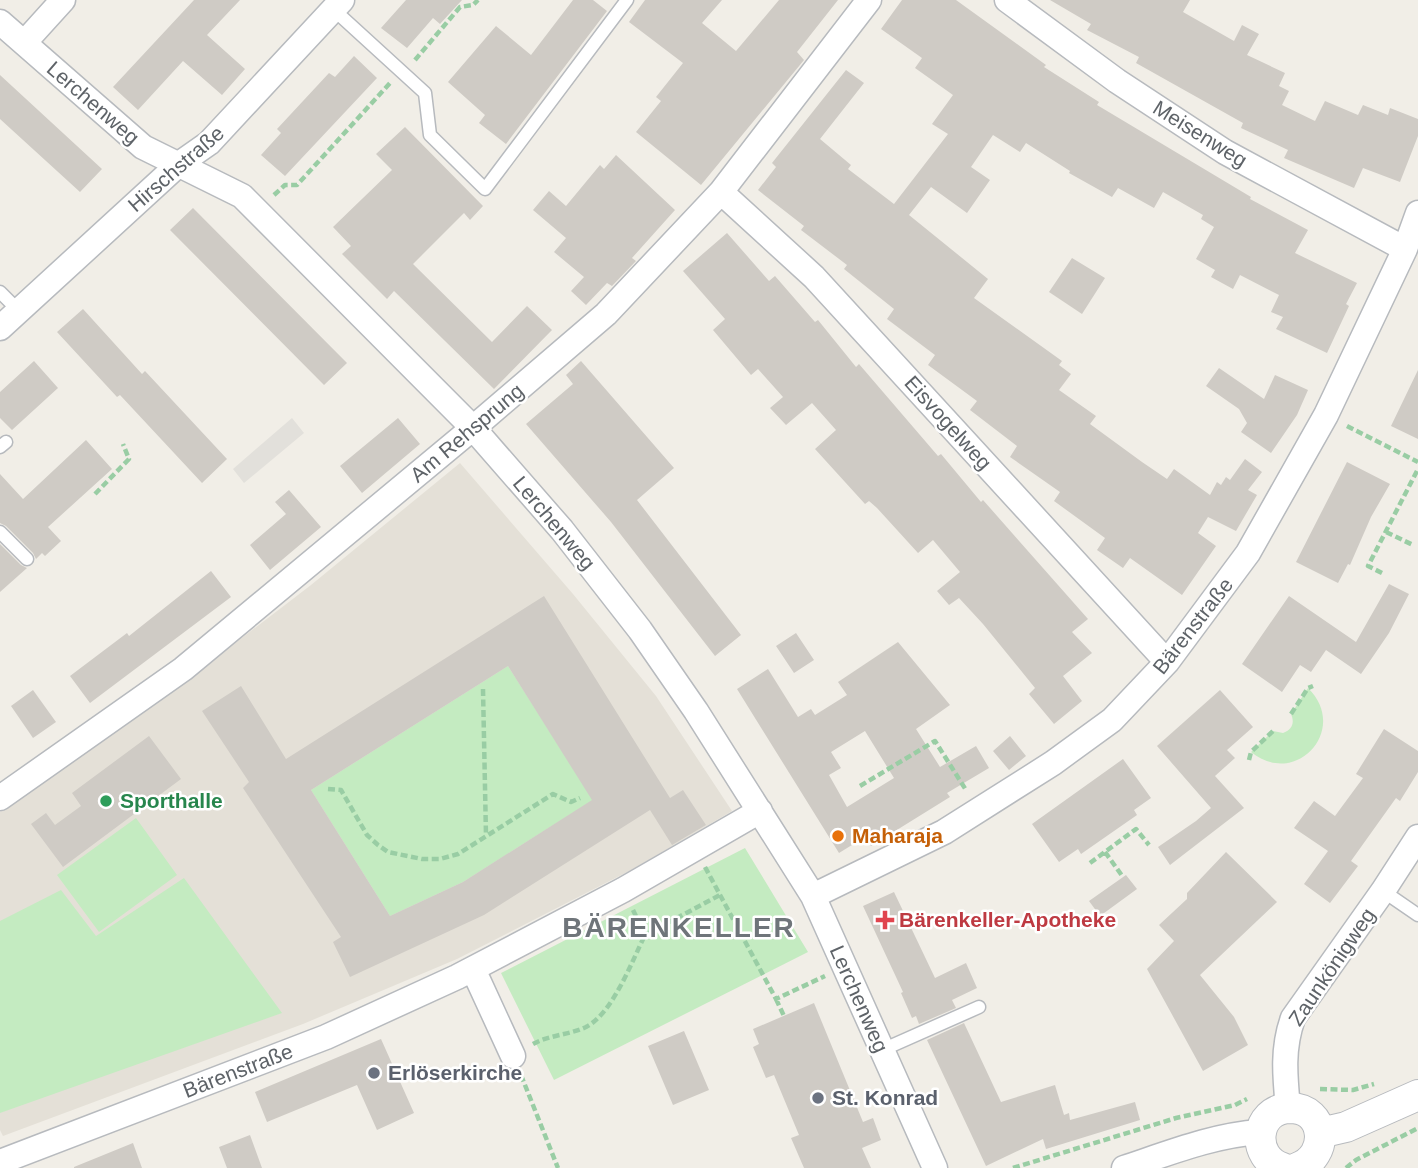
<svg xmlns="http://www.w3.org/2000/svg" width="1418" height="1168" font-family="Arial,sans-serif">
  <style>
    .industrial { fill: #e2e0db }
    .education { fill: #e4e0d7 }
    .green { fill: #c4ebc1 }
    .building { fill: #cfcbc5; fill-rule: evenodd }
    .lines { fill: none; stroke-linecap: round; stroke-linejoin: round }
    .service-casing { stroke: #b7babe; stroke-width: 15 }
    .minor-casing { stroke: #b7babe; stroke-width: 27 }
    .tertiary-casing { stroke: #b7babe; stroke-width: 32 }
    .path { stroke: #99cda4; stroke-width: 4.5; stroke-dasharray: 7 3.5; stroke-linecap: butt }
    .service { stroke: #fff; stroke-width: 12 }
    .minor { stroke: #fff; stroke-width: 24 }
    .tertiary { stroke: #fff; stroke-width: 30 }
    .leisure-dot { fill: #2e9e5b; stroke: #fff; stroke-width: 2.5 }
    .food-dot { fill: #e8710a; stroke: #fff; stroke-width: 2.5 }
    .health-dot { fill: #e0444e; stroke: #fff; stroke-width: 2.5 }
    .worship-dot { fill: #6b7280; stroke: #fff; stroke-width: 2.5 }
    .labels { text-anchor: middle; stroke-width: 5; stroke-linejoin: round; paint-order: stroke }
    .street-label { font-size: 21px; fill: #5e6368; stroke: #fff }
    .leisure-label { font-size: 21px; font-weight: bold; fill: #27864d; stroke: #fff; text-anchor: start }
    .food-label { font-size: 21px; font-weight: bold; fill: #c56008; stroke: #fff; text-anchor: start }
    .health-label { font-size: 21px; font-weight: bold; fill: #be3a42; stroke: #fff; text-anchor: start }
    .worship-label { font-size: 21px; font-weight: bold; fill: #5b616d; stroke: #fff; text-anchor: start }
    .district-label { font-size: 28px; font-weight: bold; letter-spacing: 2px; fill: #6f757a; stroke: #fff }
  </style>
  <rect width="100%" height="100%" fill="#f1eee7"/>
  <path class="industrial" d="M292,418L304,433L244,483L233,469Z"/>
  <path class="education" d="M460,463L573,594L656,696L732,811L633,869L457,959L303,1024L3,1136L0,1130V812L166,696L311,585Z"/>
  <path class="green" d="M508,666L593,800L463,882L390,916L311,790Z
    M1308,688C1350,729 1296,789 1251,752L1273,731L1283,733C1292,730 1295,723 1291,714Z
    M136,818L177,875L99,932L57,875Z
    M745,848L808,952L554,1080L501,973Z
    M184,878L282,1013L0,1113V921L61,890L96,936Z"/>
  <path class="building" d="M194,0H240L207,35L245,69L222,95L183,61L138,110L113,87Z
    M406,0H462L440,24L433,18L407,48L381,28Z
    M573,0H593L607,11L506,144L479,123L485,115L448,82L496,26L531,55Z
    M645,0H722L702,23L736,51L779,0H838L797,52L804,60L701,185L636,132L661,101L656,97L683,63L629,22Z
    M902,0H956L1046,65L1044,67L1099,102L1097,105L1251,197L1250,199L1308,230L1295,253L1357,283L1346,304L1349,306L1327,353L1276,329L1283,317L1271,312L1279,295L1240,275L1233,289L1211,277L1215,270L1196,259L1214,227L1201,219L1203,215L1163,192L1154,208L1118,188L1112,197L1069,173L1070,171L1026,143L1020,152L993,135L971,167L990,180L967,213L931,187L909,215L988,279L974,298L1062,361L1059,365L1071,374L1059,390L1096,416L1090,424L1142,462L1167,479L1174,469L1210,495L1217,482L1221,485L1226,477L1230,480L1245,459L1262,472L1248,490L1257,495L1236,531L1208,517L1198,533L1216,546L1182,595L1130,558L1123,568L1097,550L1105,538L1054,501L1060,492L1010,457L1017,446L970,410L977,401L928,365L935,355L887,319L894,309L844,269L847,265L801,230L804,226L758,190L776,167L772,163L846,70L864,83L820,139L851,165L848,169L894,204L948,134L932,124L953,95L915,68L922,58L881,29Z
    M1050,0H1190L1183,12L1234,41L1242,25L1259,34L1247,55L1285,73L1279,86L1289,91L1282,105L1315,121L1325,101L1358,115L1363,105L1388,115L1390,108L1418,119V136L1400,182L1363,168L1354,188L1284,158L1288,150L1241,128L1243,123L1136,63L1139,57L1087,30L1091,24Z
    M354,56L377,78L285,176L261,155L281,133L277,129L329,73L335,77Z
    M0,75L102,169L80,192L0,119Z
    M405,127L483,206L470,220L464,213L413,264L492,342L527,306L552,330L494,389L394,291L387,299L342,254L351,246L333,227L392,170L376,154Z
    M616,155L675,210L632,258L636,261L612,286L607,283L586,305L571,291L584,277L554,252L566,238L533,210L549,191L566,206L600,165L604,169Z
    M193,208L347,363L324,385L170,230Z
    M727,233L769,281L775,276L815,322L818,320L856,367L859,364L938,456L941,454L981,502L983,500L1088,619L1072,632L1092,653L1063,676L1082,701L1054,724L1029,694L1035,688L983,624L959,598L949,605L937,591L960,572L933,540L918,553L877,508L869,501L865,504L815,449L836,430L812,403L786,425L770,408L783,397L758,369L751,375L713,330L725,319L683,271Z
    M1072,258L1105,278L1082,314L1049,292Z
    M83,309L142,374L145,371L227,459L202,483L120,395L117,397L57,332Z
    M34,361L58,388L12,430L0,418V392Z
    M581,361L674,468L637,500L741,635L715,656L611,522L526,424L573,384L566,375Z
    M1219,368L1264,399L1275,375L1308,390L1297,415L1271,453L1241,432L1247,423L1239,409L1206,386Z
    M1418,370V439L1391,426Z
    M398,418L420,444L362,493L340,466Z
    M86,440L112,469L48,527L61,541L45,556L42,553L36,559L33,553L6,526L0,523V474L23,499Z
    M1347,462L1390,484L1371,517L1350,565L1348,564L1338,583L1296,562Z
    M289,490L321,527L270,570L250,545L286,514L275,502Z
    M0,544L21,565L27,568L0,592Z
    M211,571L231,597L90,703L70,676L127,633L129,636Z
    M1389,584L1409,594L1389,633L1361,674L1326,650L1311,672L1300,665L1282,692L1242,664L1289,596L1356,642Z
    M544,596L670,798L683,790L706,825L672,845L650,810L484,915L350,977L333,942L341,937L243,788L249,782L202,711L241,686L286,759ZM508,666L592,800L463,882L390,916L311,790Z
    M796,633L814,660L794,673L776,646Z
    M898,642L950,705L916,729L940,767L976,746L989,768L947,793L950,797L871,846L865,837L839,853L737,689L768,669L798,717L811,709L815,715L847,695L838,682ZM865,731L894,778L847,807L829,775L841,768L831,752Z
    M33,690L56,722L33,738L11,706Z
    M1220,690L1253,727L1227,750L1235,758L1215,776L1244,808L1170,865L1158,847L1196,821L1211,808L1157,746Z
    M1384,729L1418,751V772L1400,801L1396,798L1351,861L1358,866L1330,903L1304,884L1328,851L1294,828L1314,801L1335,816L1363,778L1356,774Z
    M149,736L181,779L63,867L31,824L46,813L55,825L81,806L72,793Z
    M1010,736L1026,756L1009,770L993,751Z
    M1123,759L1151,798L1134,810L1137,815L1081,854L1078,849L1059,862L1032,824Z
    M1226,852L1277,902L1200,975L1234,1017L1248,1045L1203,1071L1147,969L1174,941L1159,925L1187,899V893Z
    M1126,875L1137,889L1100,916L1089,901Z
    M894,892L935,978L966,963L977,988L952,1000L956,1008L919,1024L916,1016L912,1018L901,993L903,992L863,906Z
    M814,1003L863,1122L873,1118L881,1140L862,1148L871,1168H804L791,1138L799,1135L774,1075L766,1078L753,1047L759,1044L753,1029Z
    M964,1023L1001,1102L1055,1085L1064,1115L1069,1113L1070,1120L1135,1102L1140,1120L1046,1149L1043,1139L986,1166L927,1040Z
    M684,1031L709,1090L673,1105L648,1046Z
    M381,1039L414,1113L377,1130L357,1085L267,1122L255,1092Z
    M250,1135L262,1168H227L219,1147Z
    M133,1143L142,1168H74V1167Z"/>
  <g class="lines">
    <g class="service-casing">
      <path id="service" d="M333,9L425,93L430,135L485,189L627,0
        M0,292L19,311
        M0,447L6,442
        M0,532L27,559
        M1383,891L1418,915
        M882,1050L979,1007"/>
    </g>
    <g class="minor-casing">
      <path id="minor" d="M1007,0L1117,81L1225,152L1405,249
        M0,22L143,147L242,196L473,428L562,530L640,630L696,711L813,896L935,1168
        M24,43L63,0
        M721,192L814,277L1167,662
        M0,328L179,164L209,143L342,0
        M0,798L183,669L473,428L606,314L721,192L869,0
        M813,896L944,832L1053,763L1112,720L1167,662L1248,553L1326,415L1405,249L1418,213
        M473,969L513,1056
        M1288,1108C1285,1077 1282,1048 1293,1018L1383,891L1418,837
        M0,1162L326,1037L457,977L623,890L760,811
        M1124,1168C1169,1153 1214,1135 1260,1132"/>
    </g>
    <g class="tertiary-casing">
      <path id="tertiary" d="M1320,1133L1346,1127L1418,1095
        M1283,1168C1250,1158 1254,1109 1290,1108C1326,1108 1331,1156 1297,1168"/>
    </g>
    <path class="path" d="M415,60L460,7L473,5L478,0
      M274,195L285,185H297L391,82
      M1347,426L1418,462
      M95,494L129,459L123,444
      M1386,532L1413,545
      M1382,573L1368,566L1418,469
      M483,689L486,836
      M1291,714L1308,688L1313,686
      M1249,760L1251,752L1273,731
      M860,786L935,741L966,790
      M328,789L341,790L367,835L378,845L388,852L422,859H440L458,854L553,794L571,802L580,798
      M1105,852L1123,877
      M1090,863L1136,829L1149,845
      M705,867L776,999L825,976
      M633,910L645,935L720,895
      M776,999L784,1016
      M533,1044C549,1035 569,1035 586,1027C613,1013 632,961 645,935
      M521,1075L558,1168
      M1320,1089L1353,1090L1374,1084
      M1013,1168L1176,1118L1235,1105L1247,1099
      M1346,1168L1356,1160L1418,1128"/>
    <use href="#service" class="service"/>
    <use href="#minor" class="minor"/>
    <use href="#tertiary" class="tertiary"/>
  </g>
  <circle class="leisure-dot" cx="106" cy="801" r="7"/>
  <circle class="food-dot" cx="838" cy="836" r="7"/>
  <path class="health-dot" d="M881.5 909.5h7v7h7v7h-7v7h-7v-7h-7v-7h7z"/>
  <g class="worship-dot">
    <circle cx="374" cy="1073" r="7"/>
    <circle cx="818" cy="1098" r="7"/>
  </g>
  <g class="labels">
    <g class="street-label">
      <text transform="translate(93 103) rotate(41)" y="7">Lerchenweg</text>
      <text transform="translate(1200 134) rotate(32)" y="7">Meisenweg</text>
      <text transform="translate(176 169) rotate(-41)" y="7">Hirschstraße</text>
      <text transform="translate(948 423) rotate(48)" y="7">Eisvogelweg</text>
      <text transform="translate(467 433) rotate(-40)" y="7">Am Rehsprung</text>
      <text transform="translate(554 523) rotate(50)" y="7">Lerchenweg</text>
      <text transform="translate(1193 626) rotate(-52)" y="7">Bärenstraße</text>
      <text transform="translate(1332 967) rotate(-56)" y="7">Zaunkönigweg</text>
      <text transform="translate(859 999) rotate(66)" y="7">Lerchenweg</text>
      <text transform="translate(238 1071) rotate(-21)" y="7">Bärenstraße</text>
    </g>
    <g class="leisure-label">
      <text x="120" y="808">Sporthalle</text>
    </g>
    <g class="food-label">
      <text x="852" y="843">Maharaja</text>
    </g>
    <g class="health-label">
      <text x="899" y="927">Bärenkeller-Apotheke</text>
    </g>
    <g class="worship-label">
      <text x="388" y="1080">Erlöserkirche</text>
      <text x="832" y="1105">St. Konrad</text>
    </g>
    <g class="district-label">
      <text x="679" y="937">BÄRENKELLER</text>
    </g>
  </g>
</svg>
